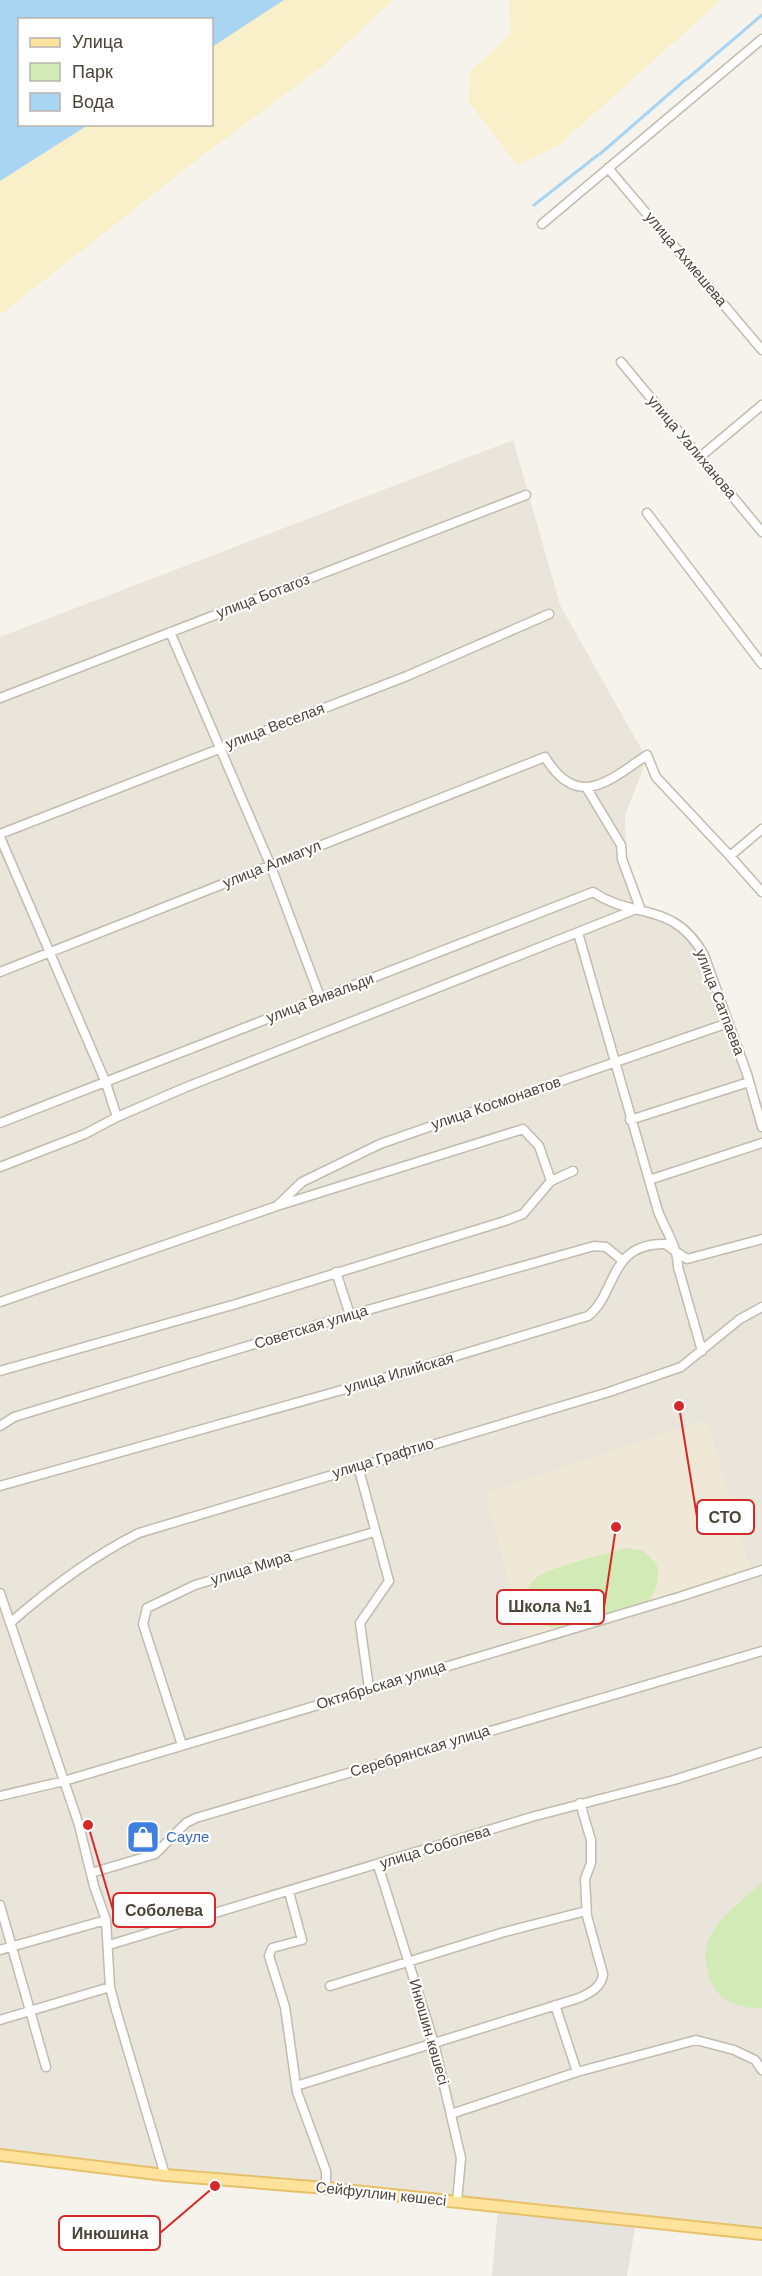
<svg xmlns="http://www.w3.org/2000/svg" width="762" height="2276" font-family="Helvetica,sans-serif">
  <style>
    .residential { fill: #eae5da }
    .industrial { fill: #e6e2dd }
    .education { fill: #efe8d6 }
    .green { fill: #d2eab5 }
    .sand { fill: #f9efc9 }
    .water { fill: #a9d4f2 }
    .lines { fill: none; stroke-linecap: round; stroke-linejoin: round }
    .stream { stroke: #a9d4f2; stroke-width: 3 }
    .minor-casing { stroke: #c2bbae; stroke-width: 11 }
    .major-casing { stroke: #e6c16a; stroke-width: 14 }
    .minor { stroke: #fff; stroke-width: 8 }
    .major { stroke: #ffe39c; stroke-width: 10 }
    .labels { text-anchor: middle; stroke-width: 4.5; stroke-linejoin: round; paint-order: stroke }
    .street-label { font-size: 15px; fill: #4b4439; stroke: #fff }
    .shop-label { font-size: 15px; fill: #366cbe; stroke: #fff; text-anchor: start }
    .leader { fill: none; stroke: #d62828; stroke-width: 2 }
    .callout-dot { fill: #d62828; stroke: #fff; stroke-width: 2 }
    .callout { fill: #fff; stroke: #d62828; stroke-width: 2 }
    .callout-label { font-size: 16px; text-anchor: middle; font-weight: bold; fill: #4b4439 }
  </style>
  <rect width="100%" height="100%" fill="#f6f3ec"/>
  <path class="residential" d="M513,440L560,605L647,759L625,815L626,860L642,907L696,939L762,1127V2234L0,2155V637Z"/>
  <path class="industrial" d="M498,2207L636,2222L627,2276H492Z"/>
  <path class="education" d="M707,1420L750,1569L701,1587L524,1639L485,1493Z"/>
  <path class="green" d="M626,1548L644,1551L657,1565C659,1578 657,1596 644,1604C629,1613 581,1623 562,1628C548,1628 534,1625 527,1610C522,1598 527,1585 537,1577C550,1567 608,1554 626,1548Z
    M762,1882V2008C751,2008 740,2007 730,2002C710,1994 701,1960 708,1941C717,1918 745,1899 762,1882Z"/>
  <path class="sand" d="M284,0H393L319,69L203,155L0,315V181L88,125L212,124V47Z
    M509,0H721L559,145L517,165L469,102L470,72L510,34Z"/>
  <path class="water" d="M0,0H284L212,47V20H20V124L88,125L0,181Z"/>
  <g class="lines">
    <path class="stream" d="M687,79L762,15
      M600,154L685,80
      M534,205L598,155"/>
    <g class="minor-casing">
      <path id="minor" d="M608,168L762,350
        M542,224L762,39
        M621,362L762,532
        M700,457L762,405
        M647,513L762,664
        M170,632L270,864L320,997
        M0,698L526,495
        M586,787L621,845L622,859L640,908
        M762,829L730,856L762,892
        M0,834L407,676L549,614
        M0,837L106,1083L117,1117
        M578,933L658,1211C665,1230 678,1247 678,1267L702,1351
        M0,972L545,757C577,810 608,782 647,755L656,777L730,856
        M630,1120L749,1082
        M0,1123L593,892C634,920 673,900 704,955L747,1074L762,1127
        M0,1167L85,1134L117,1117L184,1088L639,908
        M649,1180L762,1143
        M278,1205L302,1182L380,1144L728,1023
        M336,1272L350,1315
        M0,1302L277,1206L523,1129L539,1146L551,1181
        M0,1371L236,1304L505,1221L523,1214L551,1181L573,1171
        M0,1426L14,1417L350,1315L594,1246L606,1247L623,1261
        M358,1466L389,1581L360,1623L369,1688
        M0,1486L367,1383L588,1316C617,1294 608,1243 665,1244L687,1259L762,1239
        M0,1593L79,1825L94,1886L106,1920L110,1987L116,2010L165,2175
        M10,1623C50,1588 91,1557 139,1533L609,1392L681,1367L740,1319L762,1307
        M182,1745L143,1624L147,1608L195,1585L374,1532
        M0,1796L64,1781L679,1597L762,1570
        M378,1865L434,2043L461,2158L457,2202
        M91,1873L155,1854L186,1823L196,1818L762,1651
        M289,1892L302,1940L272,1948L269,1956L285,2007L297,2092L326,2171V2188
        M0,1905L46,2067
        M109,1945L535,1816L674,1780L762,1752
        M0,1950L106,1920
        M330,1986L501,1933L586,1911
        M555,2005L577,2072
        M0,2020L110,1987
        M296,2086L579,1998C590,1993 602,1987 603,1974L587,1916L585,1879L591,1863V1840L580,1803
        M451,2114L577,2072L696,2040L734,2050L755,2060L762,2070"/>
    </g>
    <g class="major-casing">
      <path id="major" d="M0,2155L165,2175L326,2188L762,2234"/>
    </g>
    <use href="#minor" class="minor"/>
    <use href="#major" class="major"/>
  </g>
  <defs>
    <g id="shop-square" transform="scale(1.725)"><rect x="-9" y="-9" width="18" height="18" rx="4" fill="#3f7fe0" stroke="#fff"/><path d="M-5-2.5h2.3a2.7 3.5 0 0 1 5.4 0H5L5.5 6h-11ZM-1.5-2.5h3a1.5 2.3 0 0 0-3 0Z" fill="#fff"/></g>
  </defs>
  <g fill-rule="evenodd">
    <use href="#shop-square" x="143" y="1837"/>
  </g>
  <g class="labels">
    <g class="street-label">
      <text transform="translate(686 259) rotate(50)" y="5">улица Ахмешева</text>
      <text transform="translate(692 447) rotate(50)" y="5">улица Уалиханова</text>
      <text transform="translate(263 596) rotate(-21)" y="5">улица Ботагоз</text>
      <text transform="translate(275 726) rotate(-21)" y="5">улица Веселая</text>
      <text transform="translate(272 864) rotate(-22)" y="5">улица Алмагул</text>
      <text transform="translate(320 998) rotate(-21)" y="5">улица Вивальди</text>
      <text transform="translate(720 1002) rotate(69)" y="5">улица Сатпаева</text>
      <text transform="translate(496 1103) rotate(-19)" y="5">улица Космонавтов</text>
      <text transform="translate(311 1327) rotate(-17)" y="5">Советская улица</text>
      <text transform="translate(399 1373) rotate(-16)" y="5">улица Илийская</text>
      <text transform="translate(383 1458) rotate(-17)" y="5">улица Графтио</text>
      <text transform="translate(251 1568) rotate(-17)" y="5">улица Мира</text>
      <text transform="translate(381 1685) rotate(-17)" y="5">Октябрьская улица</text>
      <text transform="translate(420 1751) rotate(-17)" y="5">Серебрянская улица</text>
      <text transform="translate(435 1847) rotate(-17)" y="5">улица Соболева</text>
      <text transform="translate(429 2032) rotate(74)" y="5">Инюшин көшесі</text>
      <text transform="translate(381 2194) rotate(6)" y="5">Сейфуллин көшесі</text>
    </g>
    <g class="shop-label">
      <text x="166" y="1842">Сауле</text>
    </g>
  </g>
  <path class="leader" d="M679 1406L697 1517M616 1527L604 1607M88 1825L113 1910M215 2186L160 2233"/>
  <g class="callout-dot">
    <circle cx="679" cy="1406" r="6"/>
    <circle cx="616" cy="1527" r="6"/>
    <circle cx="88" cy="1825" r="6"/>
    <circle cx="215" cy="2186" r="6"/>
  </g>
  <g class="callout">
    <rect x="697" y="1500" width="57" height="34" rx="6"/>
    <rect x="497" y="1590" width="107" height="34" rx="6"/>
    <rect x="113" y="1893" width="102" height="34" rx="6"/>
    <rect x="59" y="2216" width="101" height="34" rx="6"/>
  </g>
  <g class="callout-label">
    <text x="725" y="1523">СТО</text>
    <text x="550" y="1612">Школа №1</text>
    <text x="164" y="1916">Соболева</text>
    <text x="110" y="2239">Инюшина</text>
  </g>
  <rect x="18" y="18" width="195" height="108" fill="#ffffff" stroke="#b7b4b0" stroke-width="1.5"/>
  <rect x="30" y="38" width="30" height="9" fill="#ffe39c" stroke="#b7b4b0" stroke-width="1.5"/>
  <text x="72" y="48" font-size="18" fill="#4b4439">Улица</text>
  <rect x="30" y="63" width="30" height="18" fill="#d2eab5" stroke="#b7b4b0" stroke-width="1.5"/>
  <text x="72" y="78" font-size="18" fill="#4b4439">Парк</text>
  <rect x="30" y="93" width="30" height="18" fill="#a9d4f2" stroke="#b7b4b0" stroke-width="1.5"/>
  <text x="72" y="108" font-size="18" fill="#4b4439">Вода</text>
</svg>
